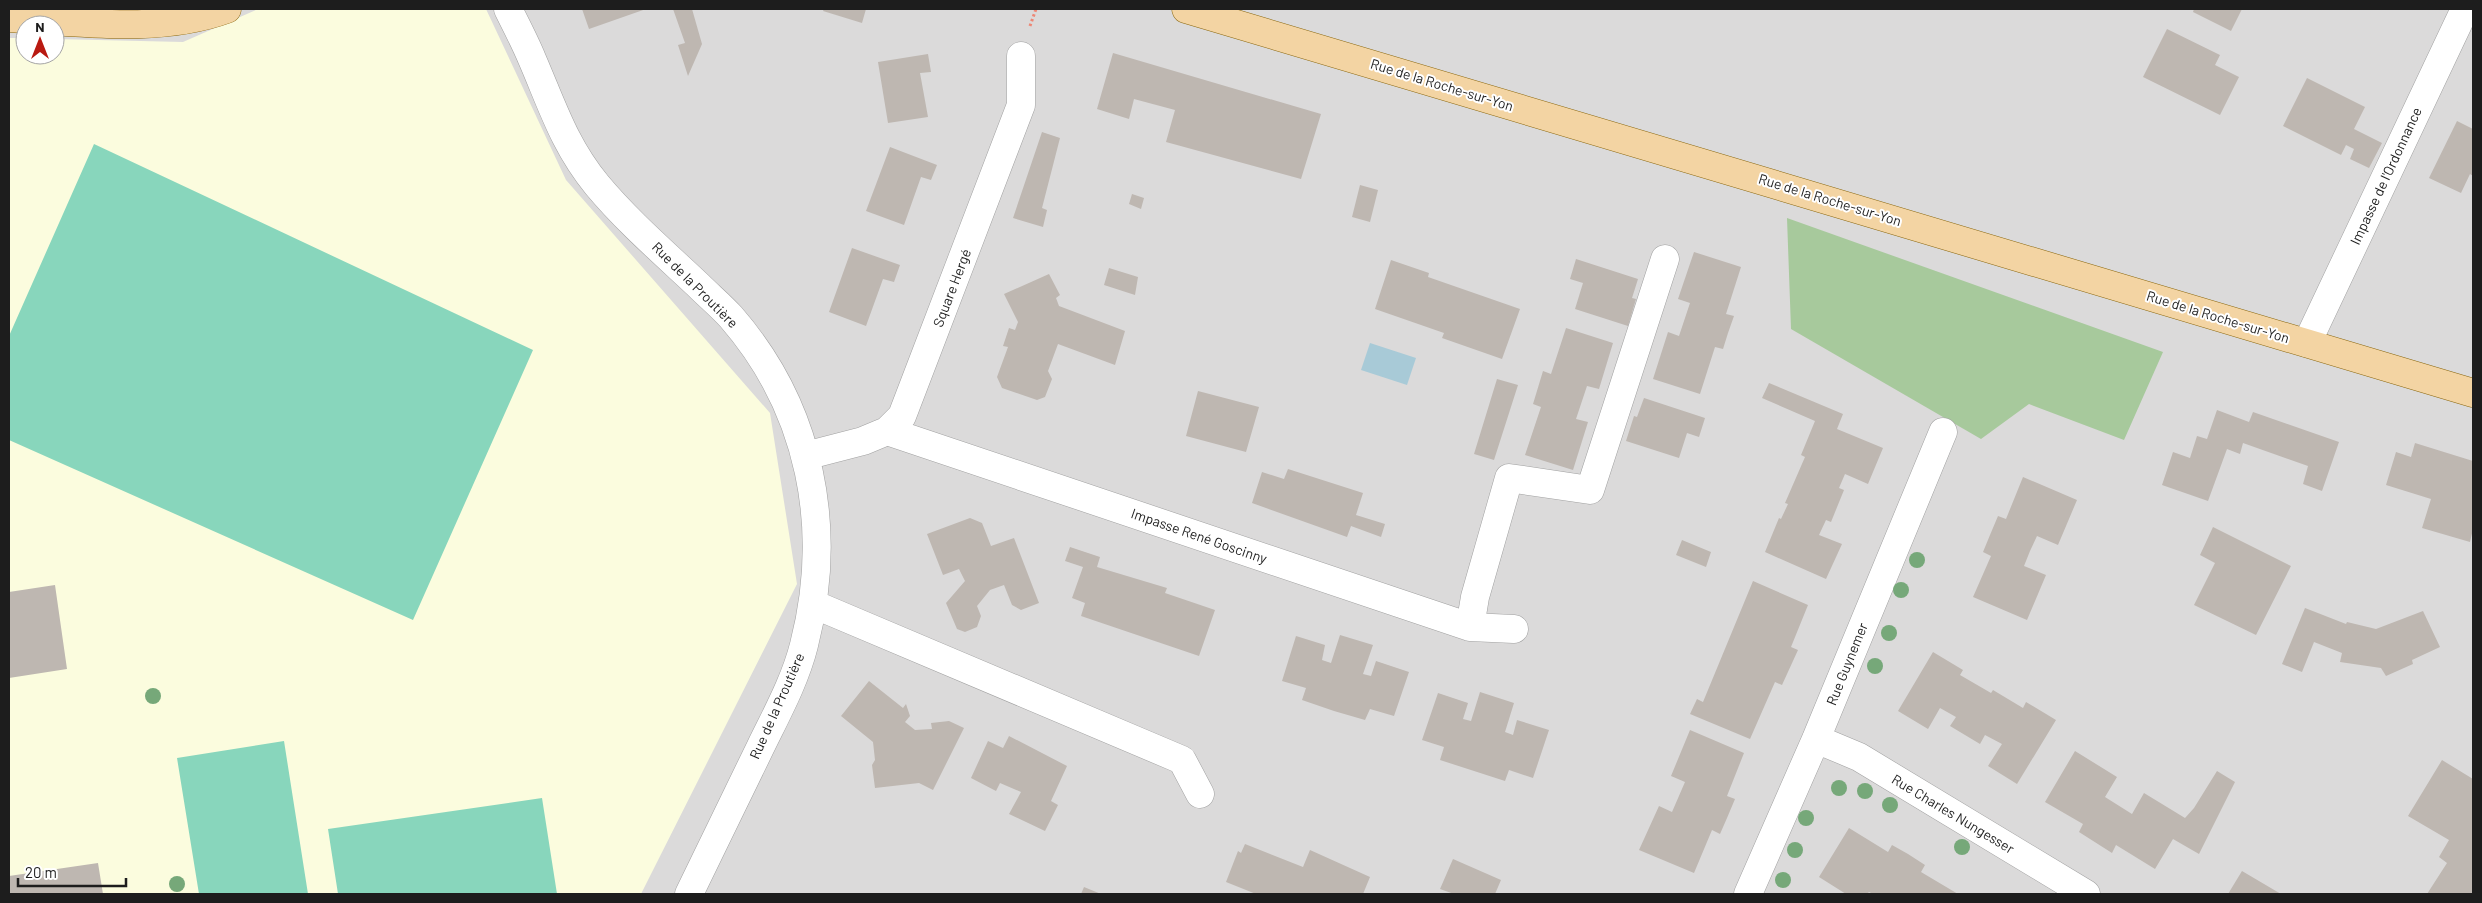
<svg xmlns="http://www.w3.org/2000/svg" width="2482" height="903" font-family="Barlow,sans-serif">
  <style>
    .residential { fill: #dbdada; fill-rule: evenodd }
    .education { fill: #fbfcde }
    .forest { fill: #a7c99c }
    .pitch { fill: #88d6bc }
    .water { fill: #a8cad7 }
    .building { fill: #beb7b1 }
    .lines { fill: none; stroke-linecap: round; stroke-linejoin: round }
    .minor-casing { stroke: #a1a1a1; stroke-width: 29 }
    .major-casing { stroke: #89660d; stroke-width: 29 }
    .path { stroke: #ed8775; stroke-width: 3; stroke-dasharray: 2.5 2.5; stroke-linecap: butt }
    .minor { stroke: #fff; stroke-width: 28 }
    .major { stroke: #f3d4a3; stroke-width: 28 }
    .tree { fill: #76a879 }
    .labels { text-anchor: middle; stroke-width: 4; stroke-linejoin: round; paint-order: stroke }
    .street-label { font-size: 14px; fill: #1d1d1d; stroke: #fff }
  </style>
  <rect width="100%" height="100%" fill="#edebe4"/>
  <path class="residential" d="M9,9H2473V894H9ZM25,25H55V55H25Z"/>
  <path class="education" d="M258,9H486L566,180L770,413L797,584L641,894H9V38H25V55H55V39L183,42Z"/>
  <path class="forest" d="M1787,218L2163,352L2124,440L2029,404L1981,439L1791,329Z"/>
  <path class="pitch" d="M94,144L533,350L413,620L9,440V336Z
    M284,741L308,894H199L177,758Z
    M542,798L557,894H338L328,829Z"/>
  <path class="water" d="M1370,343L1416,358L1407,385L1361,370Z"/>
  <path class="building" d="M582,9H646L589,29Z
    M673,9H692L702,44L688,76L678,45L685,43Z
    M824,9H866L862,23L823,11Z
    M2194,9H2242L2231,31L2193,12Z
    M2167,29L2220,55L2215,65L2239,77L2220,115L2143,77Z
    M1113,53L1321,114L1301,179L1166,142L1175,110L1134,99L1129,119L1097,109Z
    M928,54L931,72L920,73L928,117L888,123L878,62Z
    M2307,78L2365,107L2354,129L2382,143L2369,168L2350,159L2354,149L2346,145L2341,155L2283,126Z
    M2457,121L2473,129V176L2470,174L2461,193L2429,178Z
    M1042,132L1060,138L1042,208L1047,210L1043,227L1013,218Z
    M890,147L937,165L931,180L921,177L904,225L866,211Z
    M1360,185L1378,190L1370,222L1352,217Z
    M1132,194L1144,198L1141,209L1129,204Z
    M852,248L900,265L894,282L883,279L866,326L829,312Z
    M1694,252L1741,267L1726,314L1734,316L1728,333L1723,349L1715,347L1700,394L1653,379L1668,332L1679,336L1690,303L1678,299Z
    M1576,259L1638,279L1632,298L1636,299L1628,326L1575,309L1583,283L1570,279Z
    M1391,260L1429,273L1428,277L1520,309L1502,359L1442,338L1444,333L1375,309Z
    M1109,268L1138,277L1135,295L1104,285Z
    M1049,274L1060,295L1056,298L1059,306L1125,331L1115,365L1058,344L1048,371L1052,379L1045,397L1037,400L1002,388L997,377L1008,347L1003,346L1009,328L1015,330L1018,322L1004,294Z
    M1566,328L1613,343L1599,389L1587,386L1576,419L1588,422L1573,470L1525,455L1541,407L1533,404L1543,371L1551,374Z
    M1497,379L1518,385L1494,460L1474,454Z
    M1769,383L1843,414L1837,429L1883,448L1868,484L1845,474L1839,488L1844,490L1831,522L1826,520L1819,535L1842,544L1826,579L1765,552L1779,518L1781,519L1788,504L1785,503L1805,457L1801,455L1815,421L1762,398Z
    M1198,391L1259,407L1246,452L1186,436Z
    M1644,398L1705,418L1699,437L1687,433L1679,458L1626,441L1634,416L1637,417Z
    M2217,410L2249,422L2253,412L2339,442L2322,491L2303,484L2308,466L2243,443L2240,454L2227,449L2208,501L2162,485L2173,452L2190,458L2197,436L2207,439Z
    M2415,443L2473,461V529L2470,542L2422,528L2431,499L2386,485L2396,452L2411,457Z
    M1288,469L1363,493L1356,515L1385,524L1381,537L1351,526L1347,537L1252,503L1262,472L1284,479Z
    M2023,477L2077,500L2058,545L2037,536L2030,551L2024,566L2046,575L2027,620L1973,597L1991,556L1983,552L1990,535L1998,516L2006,519Z
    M970,518L982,523L991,546L1014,538L1039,603L1021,610L1012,605L1004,585L990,590L977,606L981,616L977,627L965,632L957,629L946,603L965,581L959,569L943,575L927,534Z
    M2213,527L2291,566L2256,635L2194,605L2215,563L2200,555Z
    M1682,540L1711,552L1706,567L1676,555Z
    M1070,547L1100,557L1097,567L1167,588L1165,593L1215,610L1199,656L1081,616L1085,603L1072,598L1083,567L1065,561Z
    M1753,581L1808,605L1791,647L1798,650L1782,685L1775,682L1750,739L1690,714L1697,699L1703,702Z
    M55,585L67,669L9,678V592Z
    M2305,608L2346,624L2347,622L2376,629L2423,611L2440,647L2412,660L2413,664L2386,676L2381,668L2340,662L2342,653L2314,642L2302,672L2282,664Z
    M1340,635L1373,645L1363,674L1371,676L1376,661L1409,672L1394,716L1370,709L1365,720L1334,711L1302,700L1306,688L1282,681L1296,636L1325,645L1322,660L1331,663Z
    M1933,652L1963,670L1960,675L1991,693L1993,690L2023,708L2026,702L2056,720L2017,784L1988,766L2002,744L1985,735L1980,744L1950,726L1956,717L1940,708L1928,729L1898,711Z
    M869,681L903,708L906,704L910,716L905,722L915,730L932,729L931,723L949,721L964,728L933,790L919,783L875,788L872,765L875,760L873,742L841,716Z
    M1480,692L1514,703L1505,732L1513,735L1517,720L1549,730L1533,778L1509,770L1505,781L1440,760L1444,747L1422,740L1438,693L1468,703L1463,719L1471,721Z
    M1690,730L1744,753L1727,796L1735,799L1727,818L1720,834L1712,830L1694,873L1639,850L1659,806L1672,812L1685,782L1671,776Z
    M1009,736L1067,766L1051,801L1058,805L1045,831L1009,814L1021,792L1000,783L996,791L971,778L988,741L1003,748Z
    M2075,751L2117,777L2105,797L2132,814L2144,793L2185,818L2194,808L2217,771L2235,782L2199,854L2173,839L2155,869L2116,845L2112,853L2079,832L2083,824L2045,802Z
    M2442,760L2473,779V894H2427L2447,863L2439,857L2449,840L2408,816Z
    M1849,828L1888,852L1892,845L1908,854L1925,865L1921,872L1958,894H1873L1869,892L1867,894H1846L1819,877Z
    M1245,844L1303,867L1310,850L1370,877L1363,894H1256L1226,882L1238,851L1241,853Z
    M1453,859L1501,880L1495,894H1454L1440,889Z
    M98,863L103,894H9V876Z
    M2242,871L2281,894H2228Z
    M1084,887L1101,894H1081Z"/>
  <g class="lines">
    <g class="minor-casing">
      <path id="minor" d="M508,9C516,25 525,42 532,59C552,105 564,145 597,185C627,221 664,253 698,285C709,296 721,306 731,317C811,409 834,528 804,645C795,681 776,715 760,748C736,797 713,845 689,894
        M2307,343L2465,9
        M887,431L1470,627L1514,629
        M805,456L863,441L887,431L902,416L1021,105V56
        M813,604L1182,760L1200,794
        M1470,627L1475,597L1509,478L1590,490L1665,259
        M1816,739L1859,757L2086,894
        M1748,894L1816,739L1943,432"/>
    </g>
    <g class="major-casing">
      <path id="major" d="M1186,9L2473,393
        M9,18C80,22 159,34 227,9"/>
    </g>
    <path class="path" d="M1030,26L1036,9"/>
    <use href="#minor" class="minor"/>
    <use href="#major" class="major"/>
  </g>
  <g class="tree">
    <circle cx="1917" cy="560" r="8"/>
    <circle cx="1901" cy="590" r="8"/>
    <circle cx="1889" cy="633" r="8"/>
    <circle cx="1875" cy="666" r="8"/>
    <circle cx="153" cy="696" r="8"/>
    <circle cx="1839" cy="788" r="8"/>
    <circle cx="1865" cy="791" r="8"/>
    <circle cx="1890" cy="805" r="8"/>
    <circle cx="1806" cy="818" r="8"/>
    <circle cx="1962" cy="847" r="8"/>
    <circle cx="1795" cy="850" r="8"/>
    <circle cx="1783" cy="880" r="8"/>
    <circle cx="177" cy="884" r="8"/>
  </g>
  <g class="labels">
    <g class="street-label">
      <text transform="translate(1442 85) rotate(17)" y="5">Rue de la Roche-sur-Yon</text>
      <text transform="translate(2386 176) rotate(-65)" y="5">Impasse de l'Ordonnance</text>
      <text transform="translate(1830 200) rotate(17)" y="5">Rue de la Roche-sur-Yon</text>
      <text transform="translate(695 285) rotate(45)" y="5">Rue de la Proutière</text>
      <text transform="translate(952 288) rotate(-69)" y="5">Square Hergé</text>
      <text transform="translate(2218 317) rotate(17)" y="5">Rue de la Roche-sur-Yon</text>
      <text transform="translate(1199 536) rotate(19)" y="5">Impasse René Goscinny</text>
      <text transform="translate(1847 664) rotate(-68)" y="5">Rue Guynemer</text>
      <text transform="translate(777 706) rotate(-66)" y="5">Rue de la Proutière</text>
      <text transform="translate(1953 814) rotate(31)" y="5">Rue Charles Nungesser</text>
    </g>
  </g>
  <rect width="2482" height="903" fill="none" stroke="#1d1d1d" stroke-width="20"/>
  <g transform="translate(40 40)"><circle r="24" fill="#ffffff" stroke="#a5a5a5"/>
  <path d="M0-4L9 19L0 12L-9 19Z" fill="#b91911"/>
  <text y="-8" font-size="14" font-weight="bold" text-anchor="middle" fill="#1d1d1d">N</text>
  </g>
  <path d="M18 878v8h108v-8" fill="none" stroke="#1d1d1d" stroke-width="2.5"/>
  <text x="25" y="878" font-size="15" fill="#1d1d1d" stroke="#ffffff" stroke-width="4" paint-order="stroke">20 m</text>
</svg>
